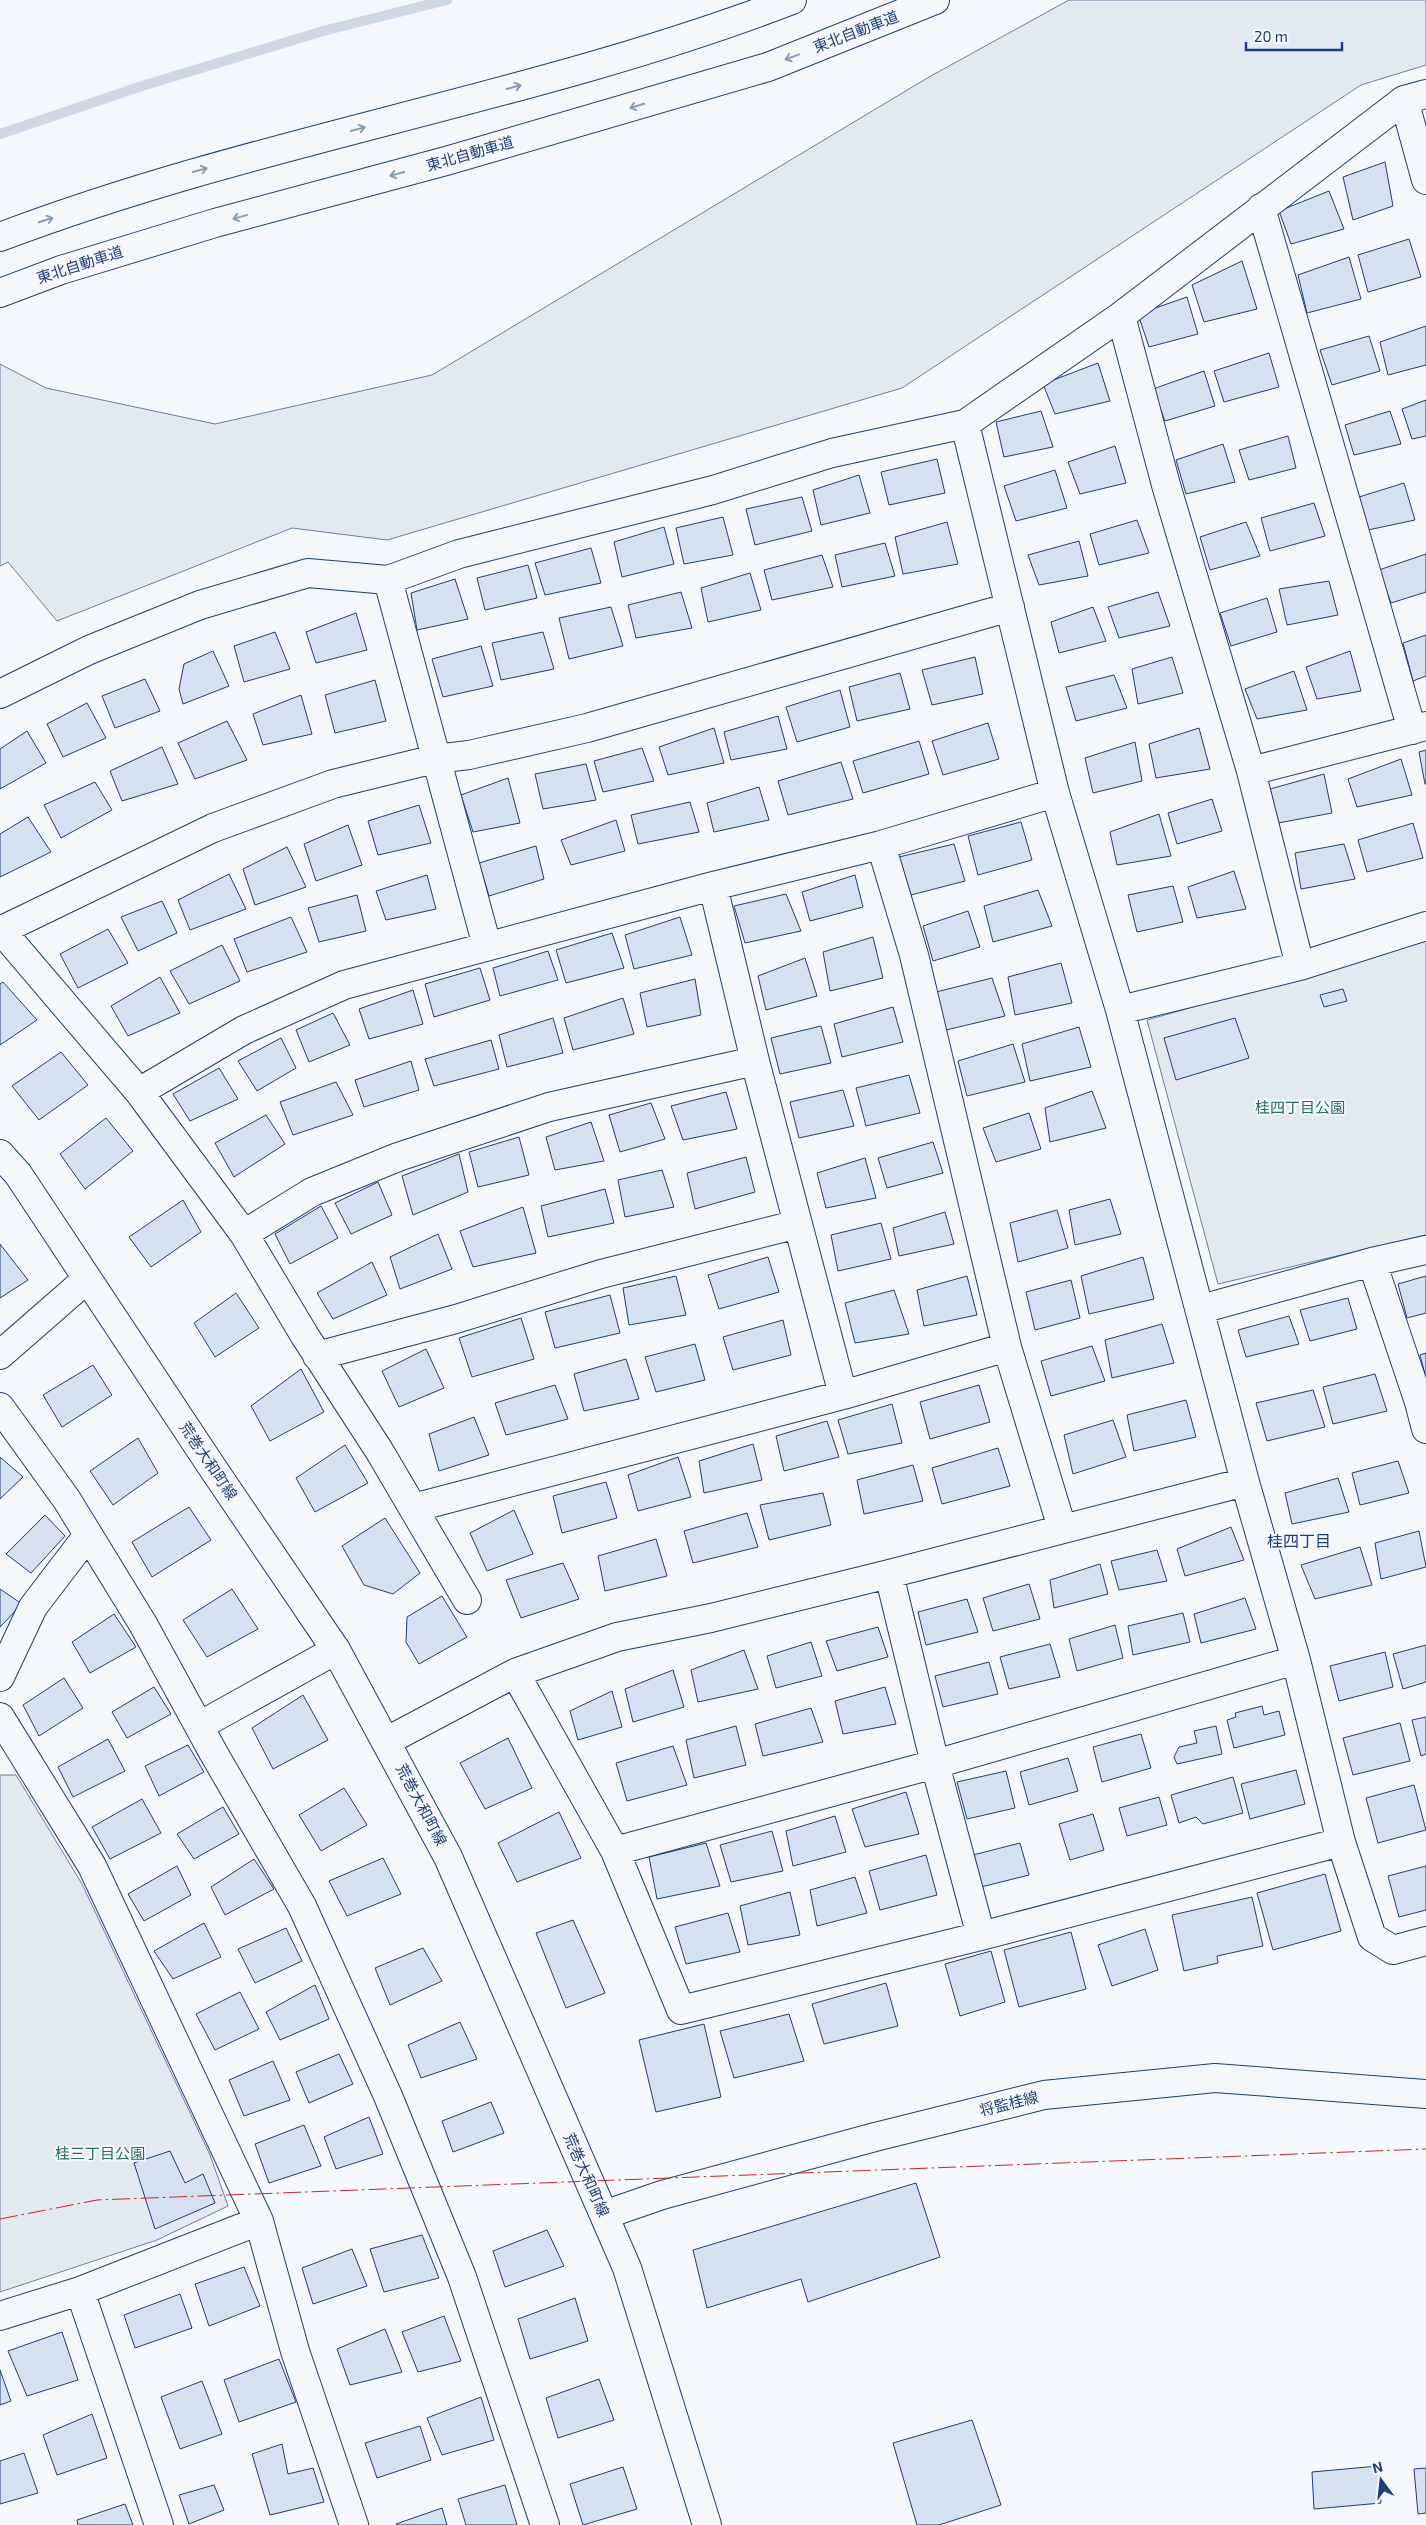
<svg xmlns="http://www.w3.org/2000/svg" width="1426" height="2525" font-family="'Exo 2','Noto Sans JP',sans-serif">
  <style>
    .green { fill: #e3e9f0; stroke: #687fa3 }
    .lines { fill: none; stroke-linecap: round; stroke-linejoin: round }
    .stream { stroke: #cfd7e4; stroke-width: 10 }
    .building { fill: #d5e0f0; stroke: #1d3f73 }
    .street-casing { stroke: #1d3f73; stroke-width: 30 }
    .secondary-casing { stroke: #1d3f73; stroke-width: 30 }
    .highway-casing { stroke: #1d3f73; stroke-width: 30 }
    .street { stroke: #f4f7fb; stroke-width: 28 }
    .secondary { stroke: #f4f7fb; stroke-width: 28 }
    .highway { stroke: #f4f7fb; stroke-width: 28 }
    .power { stroke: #c62828; stroke-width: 1; stroke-dasharray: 18 4 2.5 4; stroke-linecap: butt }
    .oneway { stroke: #889bb7 }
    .labels { text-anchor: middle; stroke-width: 4; stroke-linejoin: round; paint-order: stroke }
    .street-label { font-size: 15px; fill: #1d3f73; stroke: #f4f7fb }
    .park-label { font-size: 15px; fill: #2c6c60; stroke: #f4f7fb }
    .neighbourhood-label { font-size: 16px; fill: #1d3f73; stroke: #f4f7fb }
  </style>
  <rect width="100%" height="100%" fill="#f4f7fb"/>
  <path class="green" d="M1069,0H1426V65L1361,85L902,388L387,540L292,528L57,621L8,562L0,566V364L46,388L215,424L432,375L929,77Z
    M1426,941V1235L1218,1284L1147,1020Z
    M0,1775H16L82,1884L210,2155L228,2206L157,2240L0,2292Z"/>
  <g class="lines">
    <path class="stream" d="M0,134L142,86L323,31L447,0"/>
  </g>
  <path class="building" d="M1385,162L1393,206L1353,220L1343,177Z
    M1329,191L1344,229L1291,244L1279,211Z
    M1409,239L1421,277L1368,292L1358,255Z
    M1349,257L1361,299L1307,313L1298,275Z
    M1242,261L1257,309L1204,322L1192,285Z
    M1187,297L1198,334L1149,347L1138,314Z
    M1426,326V365L1388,375L1380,342Z
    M1369,336L1380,371L1332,385L1320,350Z
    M1269,353L1279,387L1224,402L1214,371Z
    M1098,363L1110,401L1055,414L1043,384Z
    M1204,371L1215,406L1165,421L1153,389Z
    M1426,400V436L1412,439L1402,409Z
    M1041,411L1053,447L1004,457L996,422Z
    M1390,411L1401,444L1354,455L1345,425Z
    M1288,436L1296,468L1249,480L1239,450Z
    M1223,444L1235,482L1186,494L1176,460Z
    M1115,446L1126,483L1080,494L1068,462Z
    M937,459L945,493L889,505L881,472Z
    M1055,470L1067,508L1016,521L1004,486Z
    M859,475L870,513L821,525L813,490Z
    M1404,483L1415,520L1368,530L1359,497Z
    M802,497L812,531L755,545L746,509Z
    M1314,503L1325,536L1270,551L1261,518Z
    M723,517L733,555L684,564L676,528Z
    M1137,520L1149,553L1099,565L1090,534Z
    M947,522L958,564L903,574L895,537Z
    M1246,522L1260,556L1210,570L1200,537Z
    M664,527L674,564L622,577L614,542Z
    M1079,541L1088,576L1039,585L1028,555Z
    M885,543L895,576L842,587L835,555Z
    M591,548L601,583L545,595L535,563Z
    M1426,554V592L1391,603L1379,570Z
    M822,555L833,587L772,600L764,570Z
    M528,565L537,598L485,610L477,578Z
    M750,573L761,610L708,622L701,588Z
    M455,579L468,619L417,630L411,593Z
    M1329,581L1338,615L1287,625L1279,589Z
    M681,592L692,628L636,638L628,605Z
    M1158,592L1170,626L1119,638L1108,607Z
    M1267,598L1277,632L1231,646L1220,613Z
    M611,607L623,646L569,659L559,618Z
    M1093,607L1106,641L1059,653L1051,622Z
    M356,613L367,650L316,663L306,632Z
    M275,632L290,669L244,682L234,646Z
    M543,632L554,669L501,680L492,643Z
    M1426,635V676L1413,681L1403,643Z
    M481,646L493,686L443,697L432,659Z
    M213,651L229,686L183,704L179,689L184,664Z
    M1350,651L1361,691L1317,699L1306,667Z
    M975,657L983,694L932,705L922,670Z
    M1172,657L1183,693L1138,704L1132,669Z
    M1294,671L1307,710L1257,719L1245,689Z
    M900,673L910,709L857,721L849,687Z
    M1114,675L1127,708L1076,721L1066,687Z
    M145,679L160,711L115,728L102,696Z
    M375,680L386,721L335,733L325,695Z
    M840,690L850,727L797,742L786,707Z
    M301,695L312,734L263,745L253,714Z
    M87,703L106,738L63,757L47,724Z
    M778,716L787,749L731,760L724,732Z
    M227,721L247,760L195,779L178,743Z
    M988,723L999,759L943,775L932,741Z
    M714,728L724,763L668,775L659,747Z
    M1199,728L1210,769L1156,778L1149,744Z
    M27,731L46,763L0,789V749Z
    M919,741L929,774L863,793L853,761Z
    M1135,742L1142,781L1093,793L1085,758Z
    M162,747L178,784L122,801L110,771Z
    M642,748L654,781L603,792L594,761Z
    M1426,750V784H1425L1419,752Z
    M1401,759L1412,795L1357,807L1348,779Z
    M841,762L853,799L788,815L778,781Z
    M586,764L596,800L543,809L535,774Z
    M1324,774L1332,813L1278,823L1270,789Z
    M508,778L520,823L473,832L461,795Z
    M95,782L112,810L61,838L44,805Z
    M759,787L769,820L714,832L707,803Z
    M1212,799L1222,831L1177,844L1168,813Z
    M690,802L699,832L638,844L631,815Z
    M419,805L431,843L378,855L368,821Z
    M1159,814L1171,856L1117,865L1110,832Z
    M28,817L51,852L0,877V834Z
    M616,820L625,851L571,865L561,840Z
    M1021,822L1032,860L978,875L968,836Z
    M1413,823L1423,858L1367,872L1358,840Z
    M348,825L362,865L316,881L304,844Z
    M954,844L965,881L911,895L899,857Z
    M1344,844L1355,879L1301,889L1295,853Z
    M536,846L544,879L489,896L479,863Z
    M287,847L306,887L255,905L243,869Z
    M1234,871L1246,909L1197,918L1188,887Z
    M229,874L246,909L190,930L178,900Z
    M427,875L436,909L386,920L376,891Z
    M855,875L863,907L810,921L802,892Z
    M1173,886L1183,922L1137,932L1128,895Z
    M1038,890L1052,926L993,942L984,906Z
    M786,894L801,931L745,943L734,906Z
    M357,895L366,931L319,942L308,908Z
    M162,901L177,933L138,951L121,917Z
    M968,911L980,947L933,961L923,926Z
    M291,917L307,952L247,972L234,939Z
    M680,917L692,955L634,969L625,935Z
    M108,929L128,963L78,988L60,954Z
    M612,933L624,968L566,983L556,950Z
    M873,937L883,978L830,991L823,952Z
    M222,945L240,981L189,1004L170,971Z
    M548,951L558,980L500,996L493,968Z
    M805,958L817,996L766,1010L758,976Z
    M1061,963L1072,1003L1015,1015L1008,977Z
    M480,968L490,1000L434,1017L425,984Z
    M160,977L180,1013L128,1036L111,1006Z
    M992,978L1005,1016L946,1030L936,992Z
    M695,979L701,1015L647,1027L640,993Z
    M3,982L37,1020L0,1045V984Z
    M1343,989L1347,1001L1324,1007L1320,995Z
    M413,990L423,1024L369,1039L359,1009Z
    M623,998L634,1034L573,1050L564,1018Z
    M893,1007L903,1042L842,1057L834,1024Z
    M333,1013L350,1045L309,1062L296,1030Z
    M553,1018L563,1053L507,1067L499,1035Z
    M1235,1018L1249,1058L1176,1080L1164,1038Z
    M821,1026L831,1063L780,1074L771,1038Z
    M1079,1027L1091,1067L1030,1081L1022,1044Z
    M281,1038L296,1068L257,1091L238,1061Z
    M491,1040L499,1069L434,1086L425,1059Z
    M1013,1044L1025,1082L967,1096L958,1061Z
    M61,1052L88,1085L39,1120L12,1086Z
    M411,1061L419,1090L364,1107L355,1080Z
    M219,1068L238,1099L190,1121L173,1094Z
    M909,1075L920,1113L866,1126L856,1088Z
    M336,1082L353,1115L293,1135L280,1102Z
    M843,1090L854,1126L799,1138L790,1102Z
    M1092,1091L1106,1128L1050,1142L1045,1108Z
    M726,1092L737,1129L683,1140L671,1106Z
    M651,1103L665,1139L620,1152L609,1115Z
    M1029,1113L1041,1149L996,1162L983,1128Z
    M266,1115L285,1144L234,1177L215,1143Z
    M106,1118L133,1151L85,1189L60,1154Z
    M591,1122L604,1161L555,1170L546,1137Z
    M519,1137L529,1175L478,1187L469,1152Z
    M933,1142L943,1173L887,1188L878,1158Z
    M459,1154L468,1192L413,1215L402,1176Z
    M746,1157L755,1192L695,1209L687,1173Z
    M865,1158L876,1198L826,1208L817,1173Z
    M662,1170L674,1207L625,1217L618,1180Z
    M378,1182L392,1215L351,1234L335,1203Z
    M605,1189L614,1223L548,1237L541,1206Z
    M1110,1199L1121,1234L1075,1245L1069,1210Z
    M183,1200L201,1232L151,1267L129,1237Z
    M321,1206L338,1238L290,1264L275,1234Z
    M523,1207L536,1253L473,1267L460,1231Z
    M1057,1210L1068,1248L1018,1262L1010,1223Z
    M945,1212L954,1244L899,1256L893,1228Z
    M881,1223L891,1259L838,1271L831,1235Z
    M438,1234L452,1269L400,1289L390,1257Z
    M0,1244L28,1280L0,1298Z
    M768,1257L779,1292L719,1309L708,1275Z
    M1143,1257L1154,1299L1089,1314L1081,1276Z
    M372,1262L387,1295L333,1319L317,1293Z
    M676,1276L686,1315L629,1325L623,1288Z
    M967,1276L977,1315L924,1326L917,1290Z
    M1426,1276V1313L1407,1318L1398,1284Z
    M1071,1280L1080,1318L1035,1330L1026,1292Z
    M894,1290L909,1334L855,1343L845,1303Z
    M236,1293L259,1328L215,1357L194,1323Z
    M610,1295L620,1333L555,1348L545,1312Z
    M1348,1298L1357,1329L1310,1341L1300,1310Z
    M1289,1316L1299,1344L1246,1357L1238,1330Z
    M521,1318L534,1359L472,1377L459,1338Z
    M783,1320L791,1355L733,1370L723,1337Z
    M1162,1324L1174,1363L1112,1378L1105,1340Z
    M695,1344L705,1380L656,1392L645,1357Z
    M1092,1346L1105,1381L1051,1396L1041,1361Z
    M426,1349L444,1388L399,1407L382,1371Z
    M1426,1353V1378L1420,1355Z
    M626,1359L639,1399L584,1411L574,1374Z
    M93,1365L112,1395L62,1427L43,1395Z
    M301,1369L324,1412L270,1441L251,1406Z
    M1375,1374L1387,1411L1333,1424L1323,1387Z
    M555,1385L568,1419L506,1435L495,1403Z
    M979,1385L990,1422L930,1439L920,1402Z
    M1313,1390L1325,1427L1267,1441L1256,1403Z
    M1186,1400L1196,1437L1134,1451L1127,1415Z
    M892,1404L902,1443L848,1454L838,1420Z
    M474,1417L489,1455L439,1471L429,1434Z
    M1113,1420L1126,1457L1073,1474L1064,1435Z
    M827,1421L839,1457L784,1471L776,1436Z
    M138,1438L158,1473L113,1505L90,1471Z
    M753,1444L762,1480L704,1493L699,1461Z
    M345,1445L368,1483L315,1512L296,1478Z
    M998,1448L1010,1486L942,1504L932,1468Z
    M0,1457L23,1477L0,1499Z
    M678,1457L691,1497L638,1511L628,1475Z
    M1398,1461L1409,1493L1360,1505L1352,1473Z
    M913,1465L923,1501L864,1514L857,1480Z
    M1338,1478L1349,1512L1292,1524L1285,1493Z
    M606,1482L617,1518L562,1533L553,1496Z
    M823,1493L831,1525L769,1540L760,1505Z
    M189,1507L211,1540L152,1577L132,1542Z
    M514,1510L533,1554L487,1571L470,1533Z
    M747,1513L758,1547L693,1563L684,1531Z
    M45,1515L65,1536L31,1573L6,1554Z
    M385,1518L420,1573L393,1594L364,1585L342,1546Z
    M1231,1527L1244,1560L1185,1576L1177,1549Z
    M1419,1531L1426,1567L1381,1579L1375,1543Z
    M656,1539L667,1576L605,1591L598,1556Z
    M1360,1547L1372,1585L1315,1599L1301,1565Z
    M1157,1550L1167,1581L1119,1590L1111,1561Z
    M563,1563L579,1599L521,1618L506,1580Z
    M1100,1564L1108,1594L1054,1608L1050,1580Z
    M1029,1584L1040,1619L993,1631L983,1598Z
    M0,1589L22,1604L0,1627Z
    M232,1589L258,1629L207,1657L183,1620Z
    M442,1596L467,1637L419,1664L406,1642L407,1617Z
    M1245,1598L1256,1629L1201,1643L1194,1614Z
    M967,1599L978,1632L926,1645L918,1612Z
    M1183,1613L1190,1642L1133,1655L1128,1626Z
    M114,1614L136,1647L90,1673L72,1642Z
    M1115,1625L1123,1658L1077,1671L1069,1639Z
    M878,1627L888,1657L837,1671L826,1641Z
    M811,1642L822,1676L776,1688L767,1656Z
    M1050,1644L1060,1677L1009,1689L1000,1657Z
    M1426,1645V1682L1403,1689L1393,1654Z
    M744,1650L758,1689L698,1702L691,1670Z
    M1385,1652L1393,1687L1339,1701L1330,1666Z
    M989,1662L998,1694L943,1707L935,1676Z
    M673,1670L684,1707L633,1722L625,1689Z
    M64,1678L83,1708L39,1736L23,1705Z
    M154,1687L171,1714L127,1738L112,1712Z
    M885,1687L896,1724L843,1734L835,1701Z
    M612,1691L622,1727L578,1740L570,1711Z
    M303,1695L328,1740L273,1769L252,1728Z
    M1262,1706L1264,1715L1279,1711L1285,1735L1234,1748L1227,1720L1236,1717L1235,1713Z
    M811,1708L823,1742L763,1756L755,1724Z
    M1426,1717V1754L1421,1756L1412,1720Z
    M1400,1723L1410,1761L1353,1775L1343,1738Z
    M736,1726L746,1765L694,1778L686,1740Z
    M1216,1726L1222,1754L1177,1764L1174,1757L1179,1747L1197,1743L1194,1731Z
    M1141,1734L1151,1768L1102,1782L1093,1747Z
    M508,1738L532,1788L485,1809L460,1763Z
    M108,1739L125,1771L73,1797L58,1767Z
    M188,1745L204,1772L159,1796L145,1766Z
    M673,1746L687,1785L627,1801L616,1763Z
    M1068,1758L1078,1791L1029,1805L1020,1772Z
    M1296,1770L1305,1804L1250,1819L1241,1784Z
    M1006,1771L1015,1808L967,1819L957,1782Z
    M1233,1777L1243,1813L1203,1824L1196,1817L1179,1823L1171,1795Z
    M1414,1785L1426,1830L1378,1843L1366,1798Z
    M344,1788L367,1825L321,1851L299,1815Z
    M906,1792L919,1834L865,1847L852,1809Z
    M1159,1797L1167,1825L1127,1836L1119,1808Z
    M142,1799L161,1833L110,1859L92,1827Z
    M223,1807L239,1834L194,1859L177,1834Z
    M559,1812L581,1858L517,1882L498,1843Z
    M1093,1814L1104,1850L1070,1860L1059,1824Z
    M835,1816L846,1852L793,1866L786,1831Z
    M772,1831L783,1871L731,1882L720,1845Z
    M706,1843L720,1886L657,1899L649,1857Z
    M1020,1843L1029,1875L977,1888L969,1856Z
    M926,1855L937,1895L880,1910L869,1871Z
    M383,1858L401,1894L347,1916L329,1881Z
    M254,1859L274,1889L225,1915L211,1887Z
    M177,1866L191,1895L144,1921L128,1894Z
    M1426,1866V1910L1399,1917L1388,1876Z
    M1325,1874L1341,1931L1273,1950L1257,1893Z
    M855,1877L867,1913L817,1926L810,1890Z
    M790,1892L800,1935L748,1945L740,1906Z
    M1252,1897L1263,1946L1217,1956L1218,1963L1184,1971L1172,1915Z
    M728,1913L740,1952L686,1964L675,1927Z
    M573,1920L605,1993L566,2008L536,1933Z
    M204,1923L221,1957L173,1979L154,1951Z
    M286,1928L302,1961L255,1983L238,1949Z
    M1145,1929L1158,1970L1112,1986L1098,1945Z
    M1071,1932L1086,1989L1019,2007L1004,1950Z
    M423,1948L442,1981L390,2005L375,1968Z
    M991,1951L1005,2002L960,2016L945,1964Z
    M886,1983L898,2026L824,2044L812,2004Z
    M315,1985L329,2019L280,2040L266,2012Z
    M240,1992L259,2029L215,2050L196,2014Z
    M789,2014L804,2061L734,2078L720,2031Z
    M460,2022L477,2059L421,2078L408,2045Z
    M704,2024L721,2097L656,2112L639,2040Z
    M339,2054L353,2084L309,2103L296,2072Z
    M273,2061L290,2100L244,2116L229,2080Z
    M491,2102L504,2133L453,2152L442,2121Z
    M369,2117L383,2154L336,2169L324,2137Z
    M304,2125L321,2166L269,2183L255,2144Z
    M170,2151L185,2183L203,2174L215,2203L155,2229L134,2163Z
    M916,2183L940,2257L808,2302L801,2279L707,2308L693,2250Z
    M547,2230L564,2266L505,2287L493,2251Z
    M422,2235L439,2278L384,2292L370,2249Z
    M352,2249L367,2286L313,2304L302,2268Z
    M244,2267L260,2306L209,2326L195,2284Z
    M180,2294L192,2328L135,2348L124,2315Z
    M575,2298L588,2341L530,2359L518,2319Z
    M444,2316L461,2361L418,2372L402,2332Z
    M385,2329L402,2372L350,2385L337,2349Z
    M62,2332L78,2380L27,2396L8,2351Z
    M279,2359L296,2402L239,2422L224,2380Z
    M0,2370L11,2401L0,2405Z
    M599,2379L614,2420L558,2438L546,2398Z
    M202,2381L222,2434L180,2449L161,2397Z
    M481,2397L494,2440L442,2455L427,2418Z
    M92,2414L107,2458L57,2475L43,2435Z
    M972,2420L1001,2505L939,2525H917L893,2443Z
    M420,2426L431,2460L377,2478L365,2443Z
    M282,2444L288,2474L313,2468L324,2502L270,2515L252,2454Z
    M24,2453L38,2493L0,2504V2461Z
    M1378,2466L1381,2503L1314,2509L1312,2472Z
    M623,2467L637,2509L583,2525L570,2484Z
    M1426,2468V2513L1418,2514L1414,2469Z
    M214,2485L224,2510L189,2524L179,2495Z
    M505,2485L517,2525H466L458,2499Z
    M125,2504L133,2525H78L77,2520Z
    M442,2508L447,2525H397L396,2524Z"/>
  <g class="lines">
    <g class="street-casing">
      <path id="street" d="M1404,100L1426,180
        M1261,208L1412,730
        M1121,316L1166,485L1251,771L1300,966
        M965,424L1055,793L1120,1010L1245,1482L1296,1660L1341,1842L1372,1937L1393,1950L1426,1941
        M388,580L487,946
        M0,694L89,650L200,605L308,573L388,580L459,554L713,490L832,453L965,424L1121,316L1404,100L1426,94
        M1251,771L1426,726
        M881,845L914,955L1007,1347L1062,1528
        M713,886L755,1061L843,1395
        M0,929L139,1092L244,1234L305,1336L380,1452L467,1600
        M0,931L213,828L333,784L435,759L469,755L587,728L1010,607
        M1120,1010L1300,966L1426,926
        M139,1092L244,1030L344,985L713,886L881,845L1055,793
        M244,1234L312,1192L398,1157L549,1107L755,1061
        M1372,1262L1419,1402L1426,1429
        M1201,1309L1372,1262L1426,1250
        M317,1356L456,1319L601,1274L798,1224
        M0,1407L67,1500L143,1624L213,1752L302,1906L388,2096L462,2277L545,2525
        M413,1508L843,1395L1007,1347
        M889,1574L935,1764L981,1936
        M515,1673L615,1851L681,2010L981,1936L1341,1842
        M0,1677L33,1607L88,1535
        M0,1717L92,1866L259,2221L295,2351L354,2525
        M199,1726L336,1650
        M387,1741L515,1673L617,1637L711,1618L889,1574L1245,1482
        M615,1851L935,1764L1296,1660
        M0,2316L80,2291
        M159,2525L80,2291L259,2221"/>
    </g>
    <g class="secondary-casing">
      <path id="secondary" d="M0,1154L18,1174L212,1467L336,1650L448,1857L627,2268L707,2525
        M0,1355L87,1279
        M604,2215L662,2195L875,2137L1044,2095L1215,2078L1426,2094"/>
    </g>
    <g class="highway-casing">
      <path id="highway" d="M0,237C258,139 534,99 792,0
        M0,293L61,270L215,223L446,161L768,67L935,0"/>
    </g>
    <use href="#street" class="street"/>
    <use href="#secondary" class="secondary"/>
    <use href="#highway" class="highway"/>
    <path class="power" d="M0,2219L97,2200L1426,2149"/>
  </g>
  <defs><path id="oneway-shaft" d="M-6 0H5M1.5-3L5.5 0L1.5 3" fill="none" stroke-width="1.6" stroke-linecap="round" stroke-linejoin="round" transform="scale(1.25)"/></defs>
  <g class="oneway">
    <use href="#oneway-shaft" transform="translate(792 57) rotate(159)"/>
    <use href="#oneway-shaft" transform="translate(514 87) rotate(-16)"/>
    <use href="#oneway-shaft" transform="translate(637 106) rotate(163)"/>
    <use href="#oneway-shaft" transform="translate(358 129) rotate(-15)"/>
    <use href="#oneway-shaft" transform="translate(200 170) rotate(-15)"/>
    <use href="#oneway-shaft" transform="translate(397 174) rotate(165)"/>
    <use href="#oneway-shaft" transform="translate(240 217) rotate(165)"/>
    <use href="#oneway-shaft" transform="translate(46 220) rotate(-18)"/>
  </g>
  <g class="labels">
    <g class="street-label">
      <text transform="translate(856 32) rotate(-21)" y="5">東北自動車道</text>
      <text transform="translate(470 154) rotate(-16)" y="5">東北自動車道</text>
      <text transform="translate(80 265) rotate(-18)" y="5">東北自動車道</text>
      <text transform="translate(208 1461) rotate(56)" y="5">荒巻大和町線</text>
      <text transform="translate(421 1805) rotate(62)" y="5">荒巻大和町線</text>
      <text transform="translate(1009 2104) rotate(-14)" y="5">将監桂線</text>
      <text transform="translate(586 2175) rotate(66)" y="5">荒巻大和町線</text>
    </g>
    <g class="park-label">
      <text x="1300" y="1113">桂四丁目公園</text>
      <text x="100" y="2159">桂三丁目公園</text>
    </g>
    <g class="neighbourhood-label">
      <text x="1299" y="1547">桂四丁目</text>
    </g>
  </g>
  <g transform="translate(1381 2480) rotate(345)" stroke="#f4f7fb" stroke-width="4" paint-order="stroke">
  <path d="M0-4L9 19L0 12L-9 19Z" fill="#1d3f73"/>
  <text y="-8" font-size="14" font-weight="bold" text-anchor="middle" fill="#1d3f73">N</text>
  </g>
  <path d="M1246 42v8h96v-8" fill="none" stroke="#1d3f73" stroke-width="2.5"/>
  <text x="1254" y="42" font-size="15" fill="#1d3f73" stroke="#f4f7fb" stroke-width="4" paint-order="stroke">20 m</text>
</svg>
